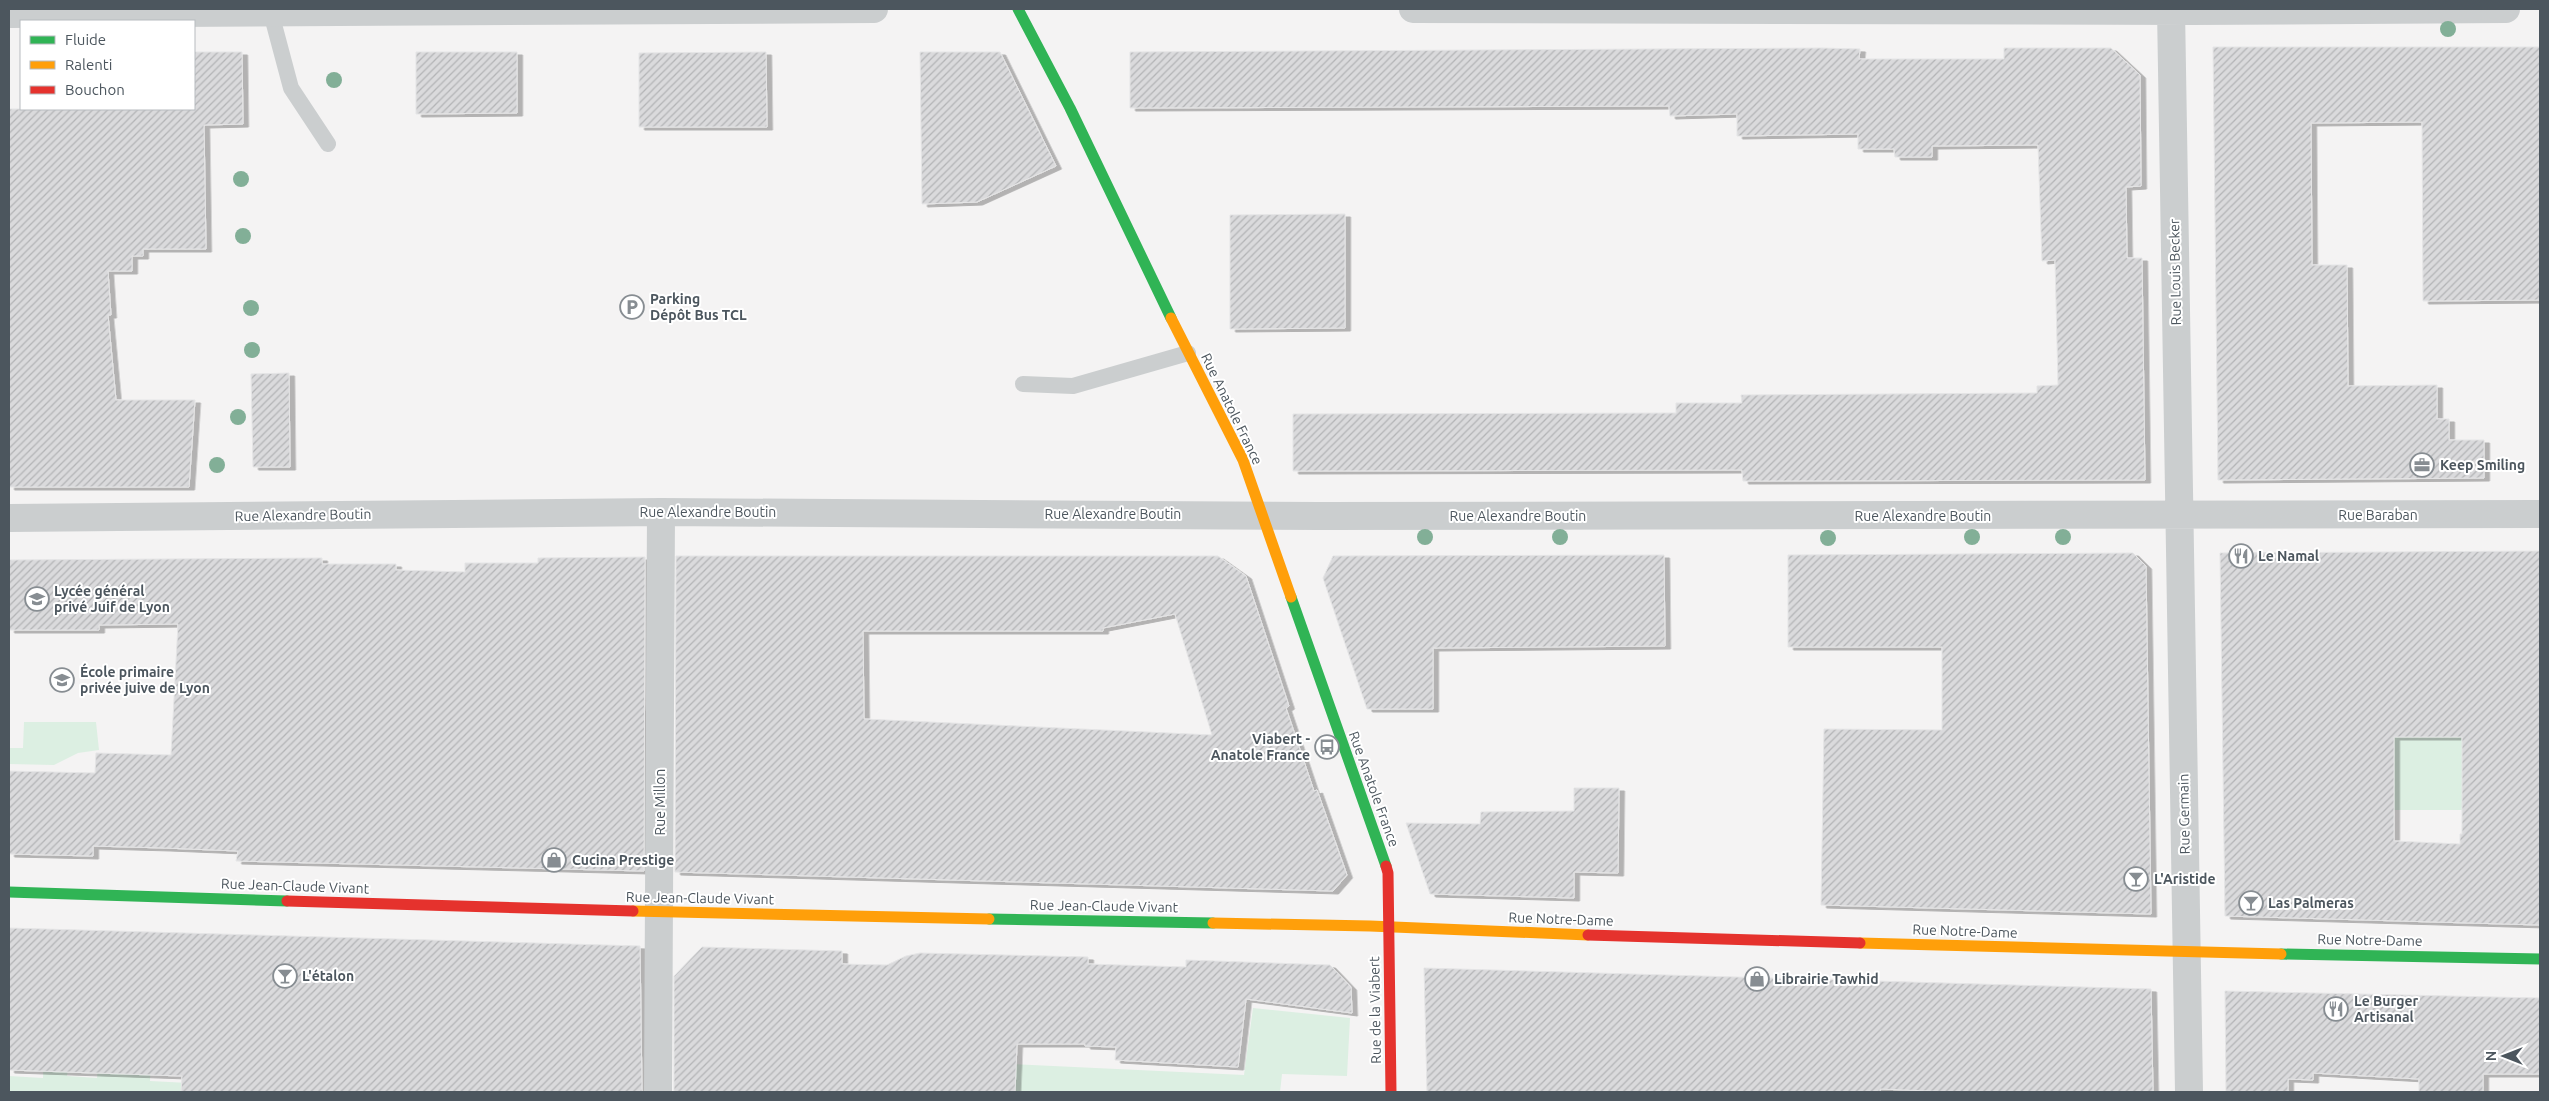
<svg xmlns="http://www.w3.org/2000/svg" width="2549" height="1101" font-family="Ubuntu,sans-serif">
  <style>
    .green { fill: #dcefe2 }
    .building { fill: url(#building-hatch); stroke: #e5e5e6; fill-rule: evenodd; filter: url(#shadow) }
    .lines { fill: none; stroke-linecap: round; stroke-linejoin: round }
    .lane { stroke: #cbcecf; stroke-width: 16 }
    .street { stroke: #cbcecf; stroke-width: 28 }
    .fast { stroke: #30b455; stroke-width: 11 }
    .slow { stroke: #ff9f0a; stroke-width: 11 }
    .jam { stroke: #e5322d; stroke-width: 11 }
    .tree { fill: #82af97 }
    .labels { text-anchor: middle; stroke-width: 4; stroke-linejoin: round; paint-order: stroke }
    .street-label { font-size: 14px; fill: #4c565e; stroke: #fff }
    .poi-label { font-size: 14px; font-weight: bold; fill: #4c565e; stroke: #fff; text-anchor: start }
  </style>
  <defs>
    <pattern id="building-hatch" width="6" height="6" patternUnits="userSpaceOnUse" patternTransform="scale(1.25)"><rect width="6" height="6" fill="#dadadc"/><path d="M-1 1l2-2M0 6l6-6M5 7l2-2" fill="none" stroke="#b3b4b6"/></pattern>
    <filter id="shadow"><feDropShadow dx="5.5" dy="3" stdDeviation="0" flood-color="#0004"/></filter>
  </defs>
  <rect width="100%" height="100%" fill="#f4f3f3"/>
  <path class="green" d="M24,722H96L99,750L78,753L54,765L9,764V748H23Z
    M2394,737H2462V810H2394Z
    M1253,1008L1350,1018L1347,1076L1282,1074L1280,1092H761L762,1080L903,1059L1244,1075Z
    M101,1030L152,1034L150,1081L365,1092H9V1076L43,1078L44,1043H72L67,1076L97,1078Z"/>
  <path class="building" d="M2213,47H2540V300L2423,301L2422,122L2311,123L2312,265H2347L2348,386L2437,385V419H2449V440H2484V478L2218,480Z
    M1822,48L1860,49L1859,59H2004V48H2111L2140,75L2141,186L2126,187L2127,258H2142L2145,480L1743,481L1742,470L1293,471V414L1676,413V403H1742L1741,395L2037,393V386L2058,385L2055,260L2042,261L2038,145L1932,146V157H1895L1894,149H1858V134L1737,136V114L1670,116L1669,106L1130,108V52Z
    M194,52H242L243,124L204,125L206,249H143V256H132V271H108L111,315H108L116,400H195L189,487H9V109H194Z
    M416,52H517V113L416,114Z
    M766,52L767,127H639V53Z
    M920,52H1000L1056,166L977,202L922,204Z
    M1345,214V328L1230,329V215Z
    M289,373L290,467H253L251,374Z
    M2540,551V925L2225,916L2220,553ZM2394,737H2462V834H2460V844L2394,841Z
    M2133,553L2146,566L2151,914L1821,905L1824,729L1942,730V647H1788V555Z
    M1664,555L1665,646L1433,648V709H1367L1323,578L1333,556Z
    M676,556H1218L1246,576L1289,706L1286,708L1314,791L1317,790L1347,875L1333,891L675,872ZM1175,614L1212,735L864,719L863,631H1103V628Z
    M645,557L644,871L236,861L238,851L165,848L93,846V856L9,854V771L95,773L96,753L171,755L178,624L99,625V630H9V560L322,558V564H396V570L465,572V563H538V558Z
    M1574,788H1619L1618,873L1574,872V898L1430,894L1406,823L1480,824L1481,812L1574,811Z
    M9,928L640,946L642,1092H181L182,1076L9,1070Z
    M702,947L842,951V964L887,965L906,956L920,953L1088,957V964L1186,967V960L1330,965L1351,987L1352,1013L1246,999L1238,1067L1115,1060L1116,1047L1085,1046V1044H1017L1015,1092H674V976Z
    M1424,968L2151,989L2153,1092H1954L1880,1089V1092H1427Z
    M2225,991L2540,998V1074H2483V1092H2419V1079L2313,1073V1080L2288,1079V1092H2226Z"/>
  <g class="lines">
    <path class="lane" d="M271,13L291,88L328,144
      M1023,384L1073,386L1188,353"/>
    <path class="street" d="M1413,9L2191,11L2506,9
      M2171,9L2189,1092
      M9,14L874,9
      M9,518L661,512L1319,516L2540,514
      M658,1092L661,512"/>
    <path class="fast" d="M1018,9L1070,108L1171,318
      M1291,597L1386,866
      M9,892L287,901
      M989,919L1213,923
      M2281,954L2540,959"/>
    <path class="slow" d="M1171,318L1243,460L1291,597
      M633,911L989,919
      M1213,923L1370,926L1588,935
      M1860,943L2281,954"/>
    <path class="jam" d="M1386,866L1388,873L1391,1092
      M287,901L633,911
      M1588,935L1860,943"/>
  </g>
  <g class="tree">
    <circle cx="2448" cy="29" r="8"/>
    <circle cx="334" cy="80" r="8"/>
    <circle cx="241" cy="179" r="8"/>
    <circle cx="243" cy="236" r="8"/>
    <circle cx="251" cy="308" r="8"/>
    <circle cx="252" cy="350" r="8"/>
    <circle cx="238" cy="417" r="8"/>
    <circle cx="217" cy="465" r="8"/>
    <circle cx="1425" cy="537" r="8"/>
    <circle cx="1560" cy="537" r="8"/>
    <circle cx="1972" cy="537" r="8"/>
    <circle cx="2063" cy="537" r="8"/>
    <circle cx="1828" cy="538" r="8"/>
  </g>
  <defs>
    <g id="parking-ring" transform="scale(1.25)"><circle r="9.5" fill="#fff" stroke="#878d92" stroke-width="1.5"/><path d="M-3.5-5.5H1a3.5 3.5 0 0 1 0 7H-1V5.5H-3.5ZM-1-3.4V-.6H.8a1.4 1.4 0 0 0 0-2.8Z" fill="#878d92"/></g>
    <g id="office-ring" transform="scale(1.25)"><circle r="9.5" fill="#fff" stroke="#878d92" stroke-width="1.5"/><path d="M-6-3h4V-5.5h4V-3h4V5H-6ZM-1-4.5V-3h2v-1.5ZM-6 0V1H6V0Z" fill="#878d92"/></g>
    <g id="restaurant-ring" transform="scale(1.25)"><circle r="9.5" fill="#fff" stroke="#878d92" stroke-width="1.5"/><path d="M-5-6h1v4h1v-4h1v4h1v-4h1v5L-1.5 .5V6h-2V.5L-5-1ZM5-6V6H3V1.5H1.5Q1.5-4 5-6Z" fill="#878d92"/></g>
    <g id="school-ring" transform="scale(1.25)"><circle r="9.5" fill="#fff" stroke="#878d92" stroke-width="1.5"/><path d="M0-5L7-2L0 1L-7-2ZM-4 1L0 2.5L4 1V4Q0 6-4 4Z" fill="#878d92"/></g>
    <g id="bus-ring" transform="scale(1.25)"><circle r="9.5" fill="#fff" stroke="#878d92" stroke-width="1.5"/><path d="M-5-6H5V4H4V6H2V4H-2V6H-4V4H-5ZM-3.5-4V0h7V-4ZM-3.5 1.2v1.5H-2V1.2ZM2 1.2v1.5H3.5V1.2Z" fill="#878d92"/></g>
    <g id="shop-ring" transform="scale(1.25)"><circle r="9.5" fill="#fff" stroke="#878d92" stroke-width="1.5"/><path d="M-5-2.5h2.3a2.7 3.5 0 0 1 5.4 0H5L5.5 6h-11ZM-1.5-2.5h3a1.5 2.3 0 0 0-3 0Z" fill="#878d92"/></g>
    <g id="bar-ring" transform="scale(1.25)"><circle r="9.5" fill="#fff" stroke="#878d92" stroke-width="1.5"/><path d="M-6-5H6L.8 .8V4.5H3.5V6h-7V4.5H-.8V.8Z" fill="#878d92"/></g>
  </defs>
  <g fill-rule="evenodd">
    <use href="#parking-ring" x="632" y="307"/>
    <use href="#office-ring" x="2422" y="465"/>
    <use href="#restaurant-ring" x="2241" y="556"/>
    <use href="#school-ring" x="37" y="599"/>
    <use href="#school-ring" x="62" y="680"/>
    <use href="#bus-ring" x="1327" y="747"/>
    <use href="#shop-ring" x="554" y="860"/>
    <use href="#bar-ring" x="2136" y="879"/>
    <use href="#bar-ring" x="2251" y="903"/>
    <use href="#bar-ring" x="285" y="976"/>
    <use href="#shop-ring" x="1757" y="979"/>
    <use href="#restaurant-ring" x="2336" y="1009"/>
  </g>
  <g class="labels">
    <g class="street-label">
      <text transform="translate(2175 272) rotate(-91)" y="5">Rue Louis Becker</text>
      <text transform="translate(1232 409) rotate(64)" y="5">Rue Anatole France</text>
      <text x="708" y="517">Rue Alexandre Boutin</text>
      <text x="1113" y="519">Rue Alexandre Boutin</text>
      <text transform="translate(303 515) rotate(-1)" y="5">Rue Alexandre Boutin</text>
      <text x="2378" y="520">Rue Baraban</text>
      <text x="1518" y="521">Rue Alexandre Boutin</text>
      <text x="1923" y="521">Rue Alexandre Boutin</text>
      <text transform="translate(1374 789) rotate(70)" y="5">Rue Anatole France</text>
      <text transform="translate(660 802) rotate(-90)" y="5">Rue Millon</text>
      <text transform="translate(2184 814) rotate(-91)" y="5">Rue Germain</text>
      <text transform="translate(295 886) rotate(2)" y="5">Rue Jean-Claude Vivant</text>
      <text transform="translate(700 898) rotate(1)" y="5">Rue Jean-Claude Vivant</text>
      <text transform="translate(1104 906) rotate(1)" y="5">Rue Jean-Claude Vivant</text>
      <text transform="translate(1561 919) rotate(2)" y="5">Rue Notre-Dame</text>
      <text transform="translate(1965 931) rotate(2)" y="5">Rue Notre-Dame</text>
      <text transform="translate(2370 940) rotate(1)" y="5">Rue Notre-Dame</text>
      <text transform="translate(1375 1010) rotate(-91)" y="5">Rue de la Viabert</text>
    </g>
    <g class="poi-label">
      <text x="650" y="304">Parking<tspan x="650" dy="16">Dépôt Bus TCL</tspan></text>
      <text x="2440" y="470">Keep Smiling</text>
      <text x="2258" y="561">Le Namal</text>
      <text x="54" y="596">Lycée général<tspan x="54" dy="16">privé Juif de Lyon</tspan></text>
      <text x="80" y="677">École primaire<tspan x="80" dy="16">privée juive de Lyon</tspan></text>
      <text x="1310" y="744" text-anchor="end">Viabert -<tspan x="1310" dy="16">Anatole France</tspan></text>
      <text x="572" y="865">Cucina Prestige</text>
      <text x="2154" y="884">L'Aristide</text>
      <text x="2268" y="908">Las Palmeras</text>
      <text x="302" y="981">L'étalon</text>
      <text x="1774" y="984">Librairie Tawhid</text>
      <text x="2354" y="1006">Le Burger<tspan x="2354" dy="16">Artisanal</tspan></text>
    </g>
  </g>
  <rect width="2549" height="1101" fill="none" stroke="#4c565e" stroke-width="20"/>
  <rect x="20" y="20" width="175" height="90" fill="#ffffff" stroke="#b7bbbf"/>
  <rect x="30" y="36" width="25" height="8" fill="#30b455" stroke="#b7bbbf"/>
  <text x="65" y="45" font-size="15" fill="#4c565e">Fluide</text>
  <rect x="30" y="61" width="25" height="8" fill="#ff9f0a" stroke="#b7bbbf"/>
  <text x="65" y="70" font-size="15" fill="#4c565e">Ralenti</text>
  <rect x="30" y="86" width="25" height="8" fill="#e5322d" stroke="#b7bbbf"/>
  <text x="65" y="95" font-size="15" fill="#4c565e">Bouchon</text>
  <g transform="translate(2504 1056) rotate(270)" stroke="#ffffff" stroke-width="4" paint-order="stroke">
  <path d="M0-4L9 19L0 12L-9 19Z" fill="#4c565e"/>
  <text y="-8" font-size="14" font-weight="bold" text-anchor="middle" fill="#4c565e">N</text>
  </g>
</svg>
